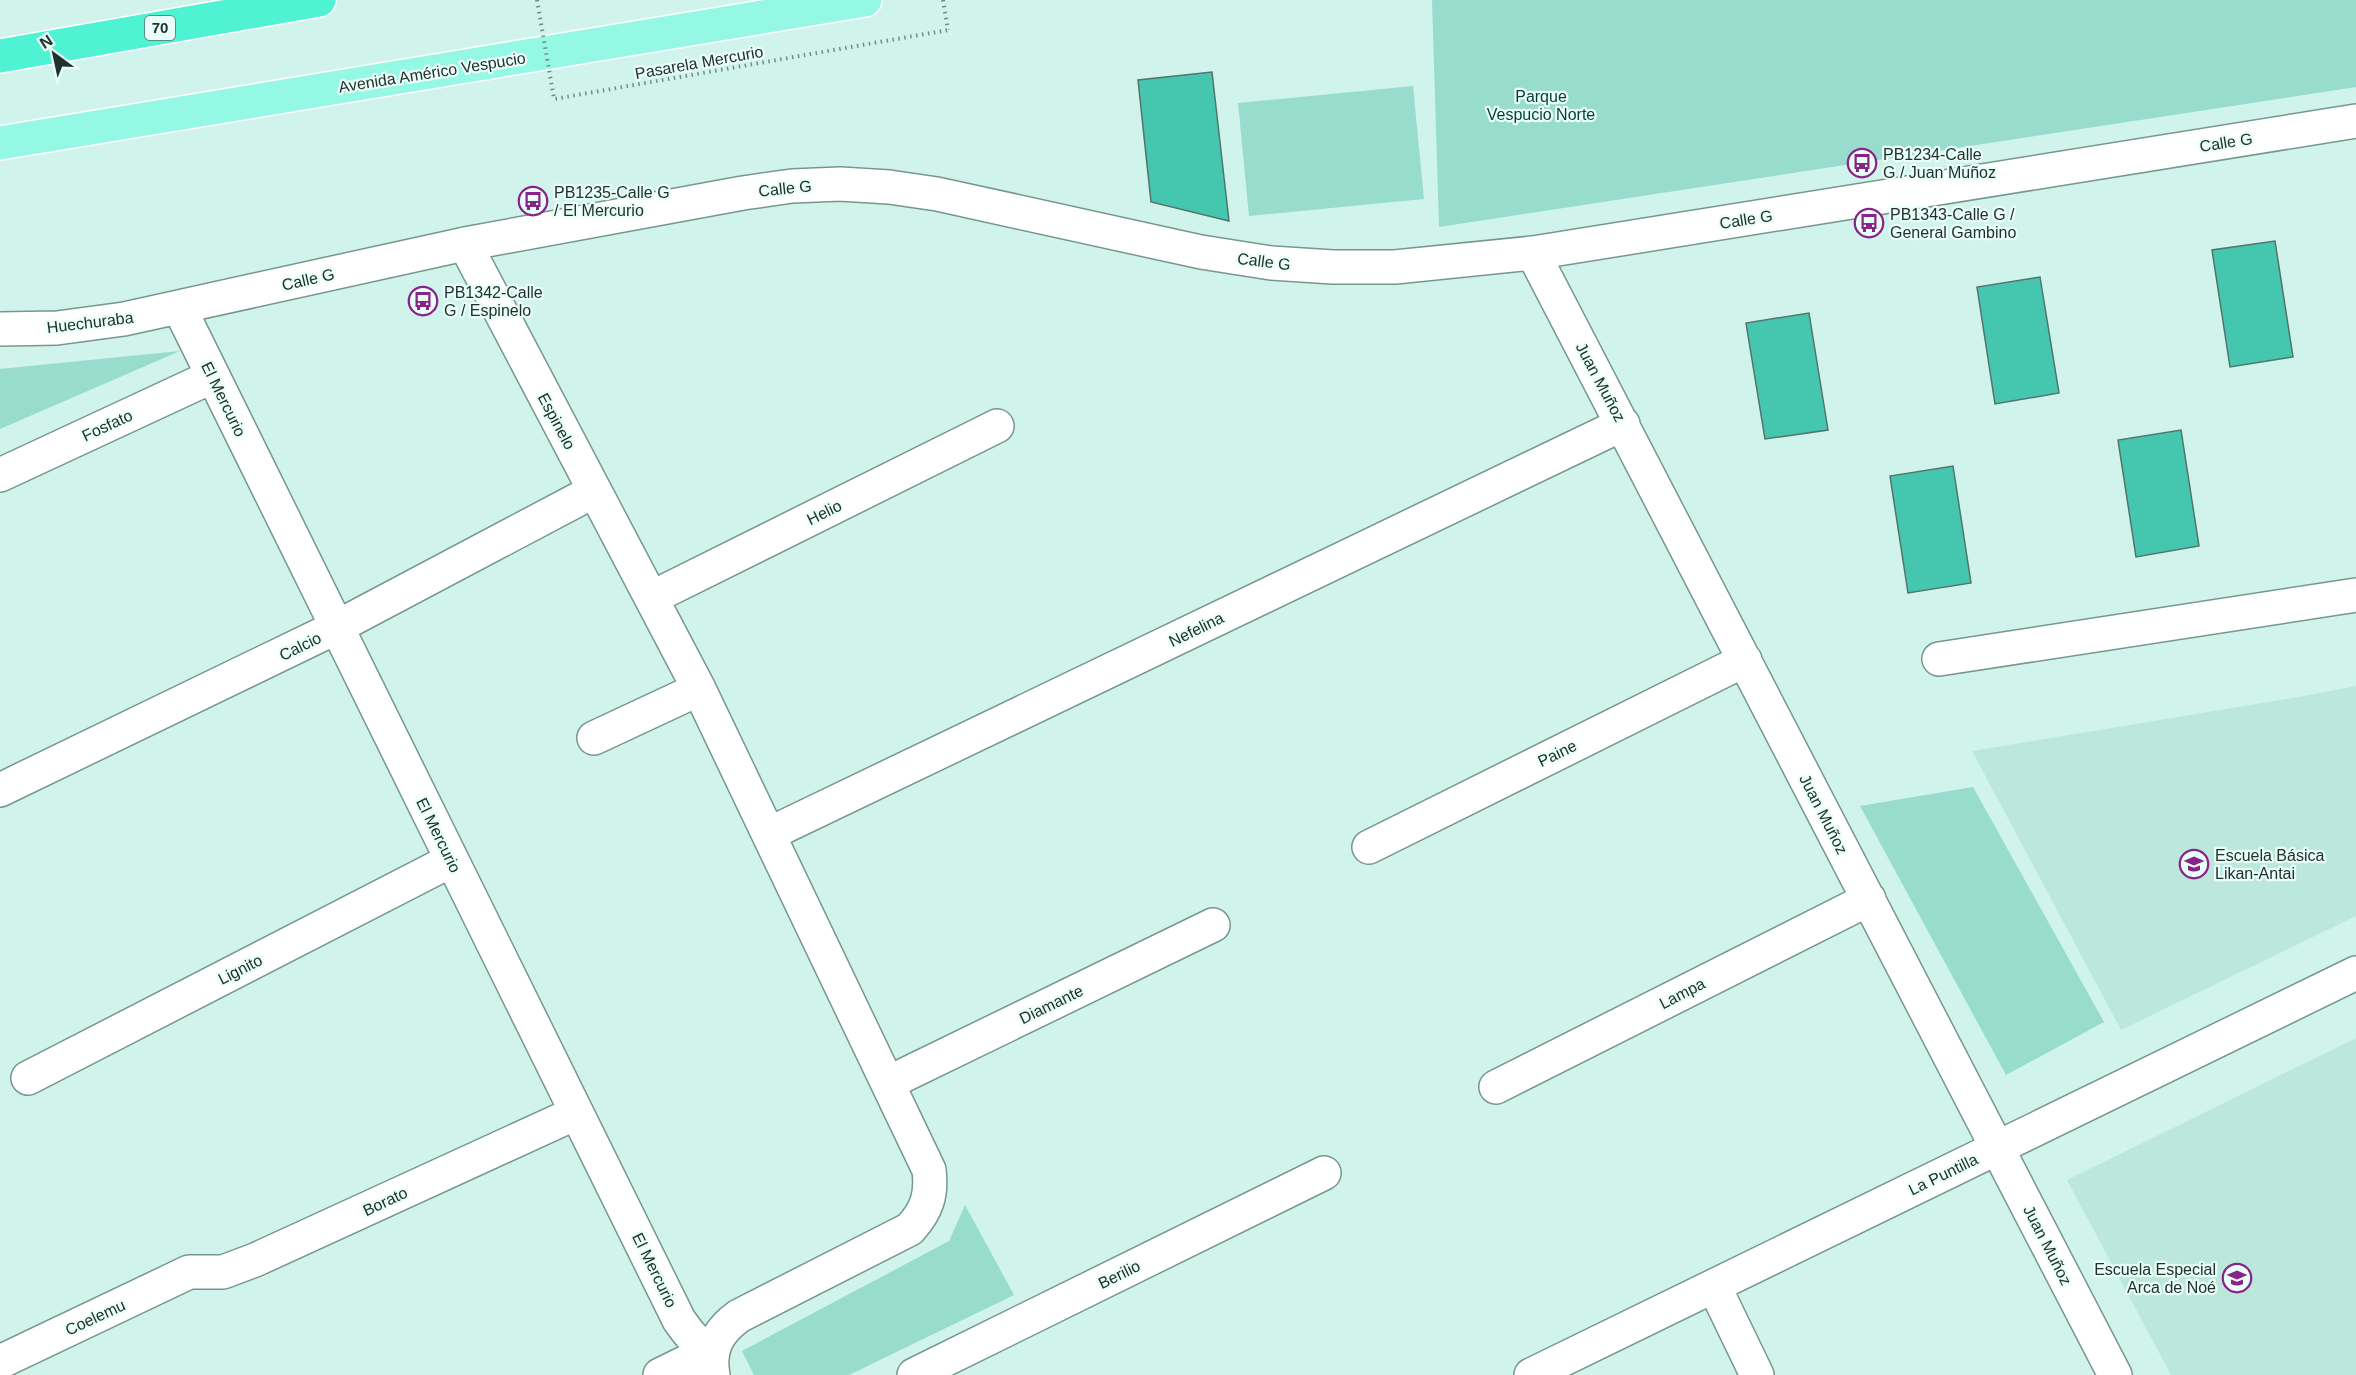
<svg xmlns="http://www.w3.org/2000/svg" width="2356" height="1375" font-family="Helvetica,sans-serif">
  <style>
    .built { fill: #bce8dc }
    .green { fill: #97dccc }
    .building { fill: #44c7ae; stroke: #53736b; stroke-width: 1.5 }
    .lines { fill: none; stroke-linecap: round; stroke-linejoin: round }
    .minor-casing { stroke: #76978f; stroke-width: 36 }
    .major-casing { stroke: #fff; stroke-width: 36 }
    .highway-casing { stroke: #fff; stroke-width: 36 }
    .path { stroke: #748c86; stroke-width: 4; stroke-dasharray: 1.5 4.5; stroke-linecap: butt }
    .minor { stroke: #fff; stroke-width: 33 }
    .major { stroke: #95f8e5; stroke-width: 33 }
    .highway { stroke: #4ff3d4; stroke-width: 33 }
    .path-bridge { stroke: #748c86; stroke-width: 4; stroke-dasharray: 1.5 4.5; stroke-linecap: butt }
    .labels { text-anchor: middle; stroke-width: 4.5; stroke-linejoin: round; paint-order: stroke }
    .shield { fill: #e9fef8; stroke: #5e6e6a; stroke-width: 1.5 }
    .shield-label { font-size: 15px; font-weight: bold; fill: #23312d }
    .street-label { font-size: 16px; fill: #23312d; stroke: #e9fef8 }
    .park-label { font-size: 16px; fill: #013f35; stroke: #e9fef8 }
    .poi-label { font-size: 16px; fill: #23312d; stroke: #e9fef8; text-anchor: start }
  </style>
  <rect width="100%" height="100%" fill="#d0f4eb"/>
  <path class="built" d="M2356,686V916L2121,1030L1972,751L2299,697Z
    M2356,1038V1375H2171L2067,1180Z"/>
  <path class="green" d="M1432,0H2356V87L1439,227Z
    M1413,86L1424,199L1249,216L1238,103Z
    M180,351L0,429V369Z
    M1973,787L2104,1022L2006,1075L1860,806Z
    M965,1205L1014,1295L849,1375H754L742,1351L949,1241Z"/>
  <path class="building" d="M1212,72L1229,221L1151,202L1138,80Z
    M2275,241L2293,357L2230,367L2212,250Z
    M2040,277L2059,393L1995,404L1977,287Z
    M1809,313L1828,430L1765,439L1746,323Z
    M2181,430L2199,546L2136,557L2118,440Z
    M1953,466L1971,583L1908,593L1890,476Z"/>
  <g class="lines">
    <g class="minor-casing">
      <path id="minor" d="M465,244L699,689L929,1170C932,1195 927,1210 910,1229L739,1316C718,1331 708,1349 713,1375
        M1533,253L2115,1375
        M179,307L679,1320C689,1334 696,1345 713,1349
        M0,329L57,328L124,319L465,244L743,193L792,186L840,184L889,187L937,194L1201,252L1271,263L1333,267H1395L1533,253L2356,121
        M0,475L213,376
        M651,598L997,426
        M1939,659L2356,595
        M594,738L699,689
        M0,790L337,627L594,491
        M769,834L1623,424
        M1369,847L1745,660
        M28,1078L452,860
        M888,1083L1213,925
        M1496,1087L1869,899
        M1714,1286L1757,1375
        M0,1362L189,1272H223L255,1260L576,1113
        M660,1375L713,1349
        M914,1375L1324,1173
        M1531,1375L2356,973"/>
    </g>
    <g class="major-casing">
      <path id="major" d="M0,143L865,0"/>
    </g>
    <g class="highway-casing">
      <path id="highway" d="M0,56L319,0"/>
    </g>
    <path class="path" d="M943,0L948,30"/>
    <use href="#minor" class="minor"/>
    <use href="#major" class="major"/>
    <use href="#highway" class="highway"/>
    <path class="path-bridge" d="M537,0L554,99L948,30"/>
  </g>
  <defs>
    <g id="bus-ring" transform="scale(1.5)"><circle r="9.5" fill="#e9fef8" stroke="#89238a" stroke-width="1.5"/><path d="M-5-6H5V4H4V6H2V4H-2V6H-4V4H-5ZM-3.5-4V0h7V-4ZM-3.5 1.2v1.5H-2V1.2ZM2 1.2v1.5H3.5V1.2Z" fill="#89238a"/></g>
    <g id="school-ring" transform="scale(1.5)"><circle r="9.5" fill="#e9fef8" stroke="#89238a" stroke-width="1.5"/><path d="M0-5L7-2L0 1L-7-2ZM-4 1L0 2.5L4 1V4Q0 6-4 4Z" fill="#89238a"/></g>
  </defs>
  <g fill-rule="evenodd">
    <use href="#bus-ring" x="1862" y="163"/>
    <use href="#bus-ring" x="533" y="201"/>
    <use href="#bus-ring" x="1869" y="223"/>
    <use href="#bus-ring" x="423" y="301"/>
    <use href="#school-ring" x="2194" y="864"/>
    <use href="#school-ring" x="2237" y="1278"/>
  </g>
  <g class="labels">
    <rect class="shield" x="145" y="16" width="30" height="24" rx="4.5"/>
    <g class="shield-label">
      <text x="160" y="33">70</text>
    </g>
    <g class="street-label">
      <text transform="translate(699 62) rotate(-10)" y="6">Pasarela Mercurio</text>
      <text transform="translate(432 72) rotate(-9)" y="6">Avenida Américo Vespucio</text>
      <text transform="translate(2226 142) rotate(-9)" y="6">Calle G</text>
      <text transform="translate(785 188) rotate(-6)" y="6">Calle G</text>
      <text transform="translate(1746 219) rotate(-9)" y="6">Calle G</text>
      <text transform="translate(1264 261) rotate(7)" y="6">Calle G</text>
      <text transform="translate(308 279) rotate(-13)" y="6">Calle G</text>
      <text transform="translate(90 322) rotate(-7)" y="6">Huechuraba</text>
      <text transform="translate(1601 382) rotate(62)" y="6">Juan Muñoz</text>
      <text transform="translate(224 399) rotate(64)" y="6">El Mercurio</text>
      <text transform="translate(557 421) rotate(62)" y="6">Espinelo</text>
      <text transform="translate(107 425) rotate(-25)" y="6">Fosfato</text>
      <text transform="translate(824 512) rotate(-26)" y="6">Helio</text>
      <text transform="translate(1196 629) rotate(-26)" y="6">Nefelina</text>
      <text transform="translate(300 646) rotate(-26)" y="6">Calcio</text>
      <text transform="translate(1557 753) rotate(-26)" y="6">Paine</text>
      <text transform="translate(1824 814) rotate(63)" y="6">Juan Muñoz</text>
      <text transform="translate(439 835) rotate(64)" y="6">El Mercurio</text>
      <text transform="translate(240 969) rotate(-27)" y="6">Lignito</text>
      <text transform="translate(1682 993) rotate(-27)" y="6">Lampa</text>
      <text transform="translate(1051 1004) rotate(-26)" y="6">Diamante</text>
      <text transform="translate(1943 1174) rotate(-26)" y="6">La Puntilla</text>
      <text transform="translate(385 1201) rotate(-25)" y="6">Borato</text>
      <text transform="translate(2048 1245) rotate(63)" y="6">Juan Muñoz</text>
      <text transform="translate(655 1270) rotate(64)" y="6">El Mercurio</text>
      <text transform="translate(1119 1274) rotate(-26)" y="6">Berilio</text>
      <text transform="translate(95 1317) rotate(-25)" y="6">Coelemu</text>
    </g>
    <g class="park-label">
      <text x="1541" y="102">Parque<tspan x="1541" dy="18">Vespucio Norte</tspan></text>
    </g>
    <g class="poi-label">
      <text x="1883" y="160">PB1234-Calle<tspan x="1883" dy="18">G / Juan Muñoz</tspan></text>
      <text x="554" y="198">PB1235-Calle G<tspan x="554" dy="18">/ El Mercurio</tspan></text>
      <text x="1890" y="220">PB1343-Calle G /<tspan x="1890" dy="18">General Gambino</tspan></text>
      <text x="444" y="298">PB1342-Calle<tspan x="444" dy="18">G / Espinelo</tspan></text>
      <text x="2215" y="861">Escuela Básica<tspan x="2215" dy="18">Likan-Antai</tspan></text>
      <text x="2216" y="1275" text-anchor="end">Escuela Especial<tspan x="2216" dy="18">Arca de Noé</tspan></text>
    </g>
  </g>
  <g transform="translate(54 54) rotate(327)" stroke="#e9fef8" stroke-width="4.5" paint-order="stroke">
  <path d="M0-4.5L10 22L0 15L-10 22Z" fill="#23312d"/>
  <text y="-9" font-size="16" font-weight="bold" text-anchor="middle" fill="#23312d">N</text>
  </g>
</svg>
